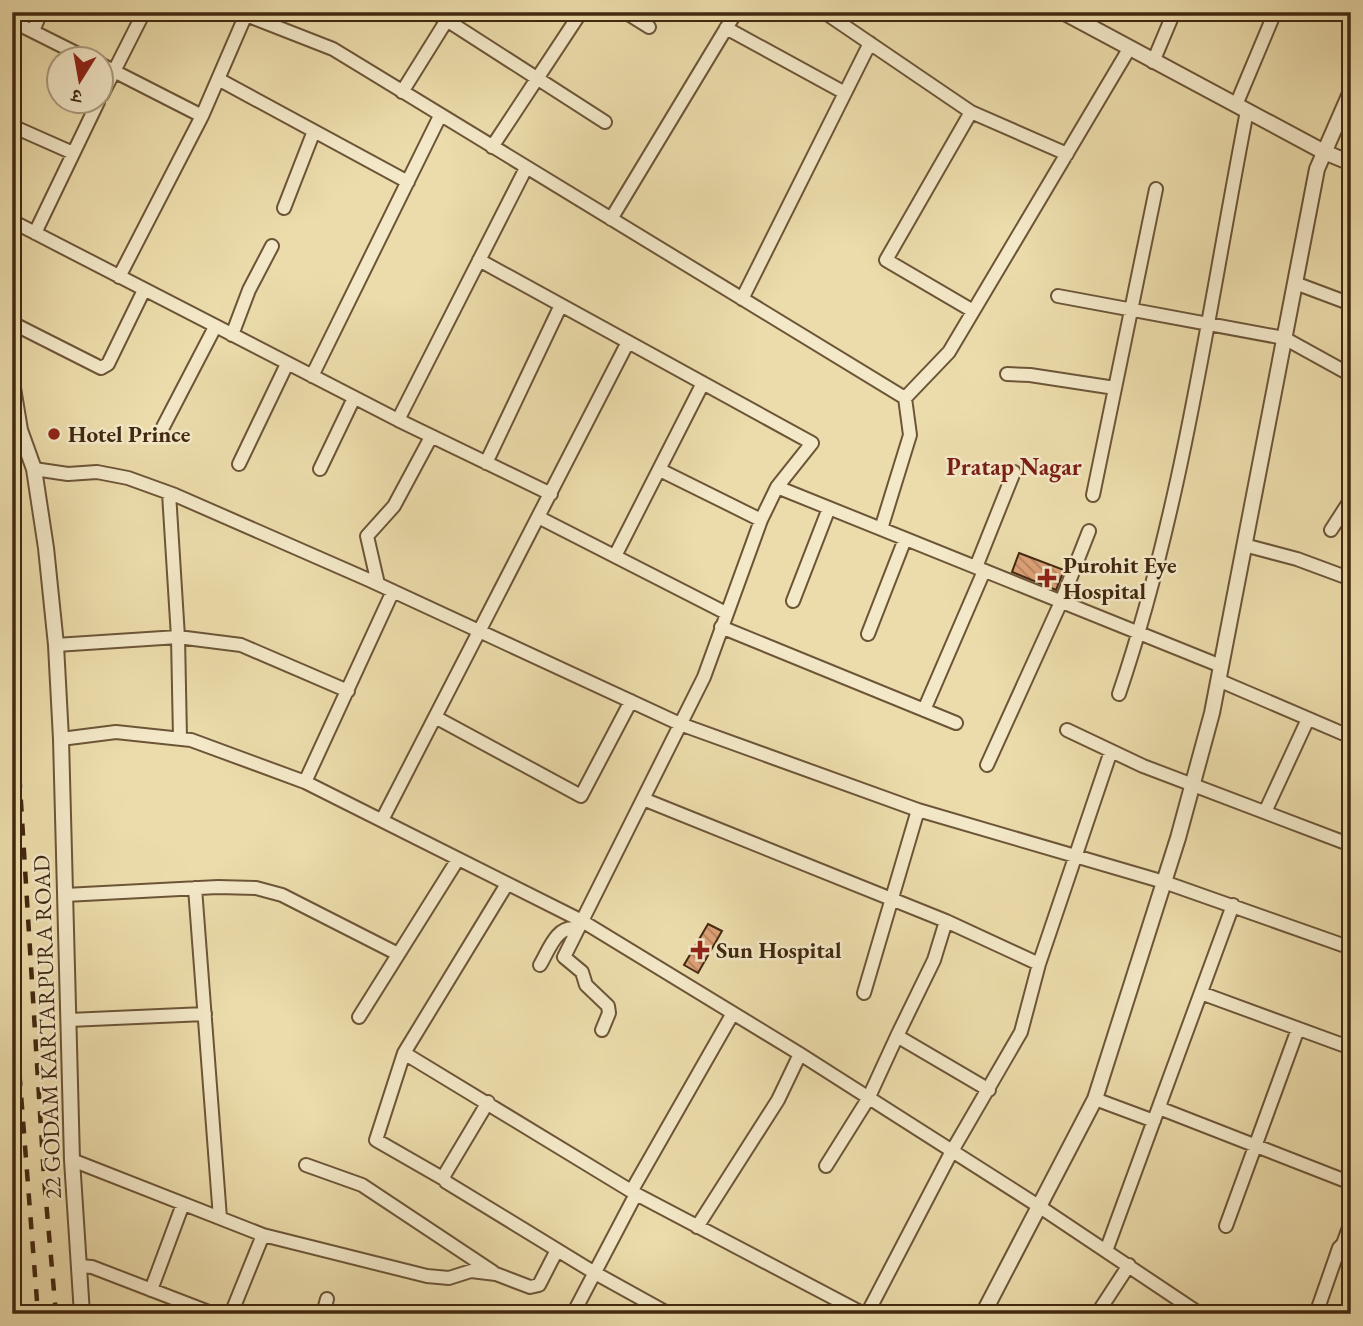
<svg xmlns="http://www.w3.org/2000/svg" width="1363" height="1326" font-family="'EB Garamond','Noto Serif Devanagari',serif">
  <style>
    .building { fill: url(#building-back-hatch); stroke: #412810; stroke-width: 2 }
    .lines { fill: none; stroke-linecap: round; stroke-linejoin: round }
    .minor-casing { stroke: #6c5537; stroke-width: 16 }
    .tertiary-casing { stroke: #6c5537; stroke-width: 18 }
    .minor { stroke: #f3e8c8; stroke-width: 12 }
    .tertiary { stroke: #f3e8c8; stroke-width: 14 }
    .rail { stroke: #412810; stroke-width: 4.5; stroke-dasharray: 12 12; stroke-linecap: butt }
    .poi-dot { fill: #8f2418; stroke: #f3e8c8; stroke-width: 2.5 }
    .labels { text-anchor: middle; stroke-width: 5; stroke-linejoin: round; paint-order: stroke }
    .poi-label { font-size: 23px; font-weight: bold; fill: #412810; stroke: #f3e8c8; text-anchor: start }
    .street-label { font-size: 23px; fill: #412810; stroke: #f3e8c8 }
    .neighbourhood-label { font-size: 24px; font-weight: bold; fill: #7a1f14; stroke: #f3e8c8 }
  </style>
  <defs>
    <pattern id="building-back-hatch" width="6" height="6" patternUnits="userSpaceOnUse" patternTransform="scale(1.75)"><rect width="6" height="6" fill="#dda176"/><path d="M-1 5l2 2M0 0l6 6M5-1l2 2" fill="none" stroke="#b5835f"/></pattern>
  </defs>
  <rect width="100%" height="100%" fill="#ecdcab"/>
  <filter id="stains"><feTurbulence type="fractalNoise" baseFrequency=".00286" numOctaves="4"/><feColorMatrix values="0 0 0 0 .2 0 0 0 0 .09 0 0 0 0 .02 0 0 0 .5 -.17"/></filter>
  <radialGradient id="worn" r=".72"><stop offset=".6" stop-color="#630" stop-opacity="0"/><stop offset="1" stop-color="#630" stop-opacity=".3"/></radialGradient>
  <path class="building" d="M1019,553L1064,570L1056,590L1012,572Z
    M708,924L722,931L698,973L684,965Z"/>
  <g class="lines">
    <g class="minor-casing">
      <path id="minor" d="M434,12L605,122
        M625,12L649,27
        M824,12L971,112L1067,154
        M246,15L333,49L905,398
        M12,21L90,60
        M726,28L845,93
        M33,31L41,12
        M1153,62L1174,12
        M102,65L202,116
        M218,79L408,182
        M402,92L450,15
        M102,95L144,12
        M1236,105L1275,12
        M971,112L886,260L973,311
        M12,126L73,153
        M492,147L581,12
        M284,208L314,131
        M611,219L736,12
        M12,221L398,420L551,494
        M35,233L98,102
        M479,260L812,443L777,487L761,520L704,677L564,957L582,972L586,985L608,1006L609,1013L602,1030
        M119,277L202,116L247,12
        M1295,283L1351,304
        M1058,296L1284,338L1351,375
        M742,299L870,43
        M12,323L101,368L108,364L144,290
        M232,335L249,290L272,246
        M1007,374L1030,375L1115,388
        M312,376L440,116
        M905,398L949,352L1129,49
        M398,420L526,168
        M163,427L215,327
        M486,463L561,305
        M239,464L287,364
        M34,469L68,474L97,472L128,478L175,495L369,580L680,724L918,810L1164,882L1351,948
        M320,469L354,398
        M660,470L761,520
        M777,487L1221,666
        M169,493L178,637L180,738
        M1093,495L1156,189
        M538,517L726,613
        M881,529L910,435L905,398
        M1331,530L1351,499
        M1244,545L1297,559L1351,579
        M615,556L703,383
        M976,567L1014,472
        M378,584L367,536L394,506L431,437
        M793,601L829,508
        M721,627L956,723
        M868,634L905,539
        M56,645L178,637L241,645L348,691
        M1218,680L1351,737
        M1119,694C1183,505 1209,306 1247,111
        M924,710L984,571
        M435,717L581,796L631,701
        M1067,730L1143,766L1351,845
        M61,739L116,732L191,740L305,782L582,921L800,1054L1040,1207L1200,1314
        M987,765L1061,602L1089,531
        M305,782L393,591
        M643,799L946,921L934,960L897,1036
        M1265,812L1308,719
        M382,820L628,342
        M507,884L404,1053L636,1194L864,1314
        M195,888L220,1218
        M65,895L218,887L256,888L282,895L398,954
        M946,921L1039,964
        M540,965C549,950 557,924 577,929
        M864,993L918,810
        M1201,993L1351,1048
        M359,1017L458,859
        M69,1020L205,1014
        M404,1053L376,1140L444,1179
        M1095,1099L1154,1121
        M488,1102L445,1174L444,1179L446,1182L595,1273L669,1314
        M1159,1108L1351,1183
        M72,1160L263,1235L427,1276L449,1278L471,1271L496,1274L530,1287L539,1285L557,1250
        M306,1165L362,1185L493,1272
        M826,1166L868,1099L897,1036L989,1090
        M632,1190L733,1013
        M1226,1226L1298,1029
        M697,1227L778,1100L800,1054
        M1350,1247L1343,1244L1351,1222
        M1106,1251L1233,905
        M79,1266L92,1267L214,1314
        M151,1290L183,1204
        M231,1314L263,1235
        M323,1314L327,1299
        M573,1314L636,1194
        M867,1314L952,1151L1021,1032L1039,964L1111,751
        M1097,1314L1129,1265
        M1316,1314L1339,1248L1343,1244"/>
    </g>
    <g class="tertiary-casing">
      <path id="tertiary" d="M1063,12L1324,152L1351,163
        M12,382L20,430L34,469L46,548L56,645L61,739L72,1160L82,1314
        M983,1314L1095,1099L1178,838L1212,713L1317,169L1351,91"/>
    </g>
    <use href="#minor" class="minor"/>
    <use href="#tertiary" class="tertiary"/>
    <path class="rail" d="M12,656L44,1178L56,1314
      M12,978L38,1314"/>
  </g>
  <g class="poi-dot">
    <circle cx="54" cy="434" r="7"/>
    <path d="M1043.5 567.5h7v7h7v7h-7v7h-7v-7h-7v-7h7z"/>
    <path d="M696.5 939.5h7v7h7v7h-7v7h-7v-7h-7v-7h7z"/>
  </g>
  <g class="labels">
    <g class="poi-label">
      <text x="68" y="442">Hotel Prince</text>
      <text x="1063" y="573">Purohit Eye<tspan x="1063" dy="26">Hospital</tspan></text>
      <text x="716" y="958">Sun Hospital</text>
    </g>
    <g class="street-label">
      <text transform="translate(47 1027) rotate(-92)" y="8">22 GODAM KARTARPURA ROAD</text>
    </g>
    <g class="neighbourhood-label">
      <text x="1014" y="475">Pratap Nagar</text>
    </g>
  </g>
  <rect width="1363" height="1326" fill="none" stroke="#ecdcab" stroke-width="42"/>
  <rect x="14" y="14" width="1335" height="1298" fill="none" stroke="#412810" stroke-width="3.5"/>
  <rect x="21" y="21" width="1321" height="1284" fill="none" stroke="#412810" stroke-width="2"/>
  <g transform="translate(80 80) rotate(191)"><circle r="33" fill="#f3e8c8" stroke="#ac9b7e" stroke-width="2"/>
  <path d="M0-5L12 26L0 18L-12 26Z" fill="#8f2418"/>
  <text y="-10" font-size="19" font-weight="bold" text-anchor="middle" fill="#412810">उ</text>
  </g>
  <rect width="100%" height="100%" filter="url(#stains)"/>
  <rect width="100%" height="100%" fill="url(#worn)"/>
</svg>
